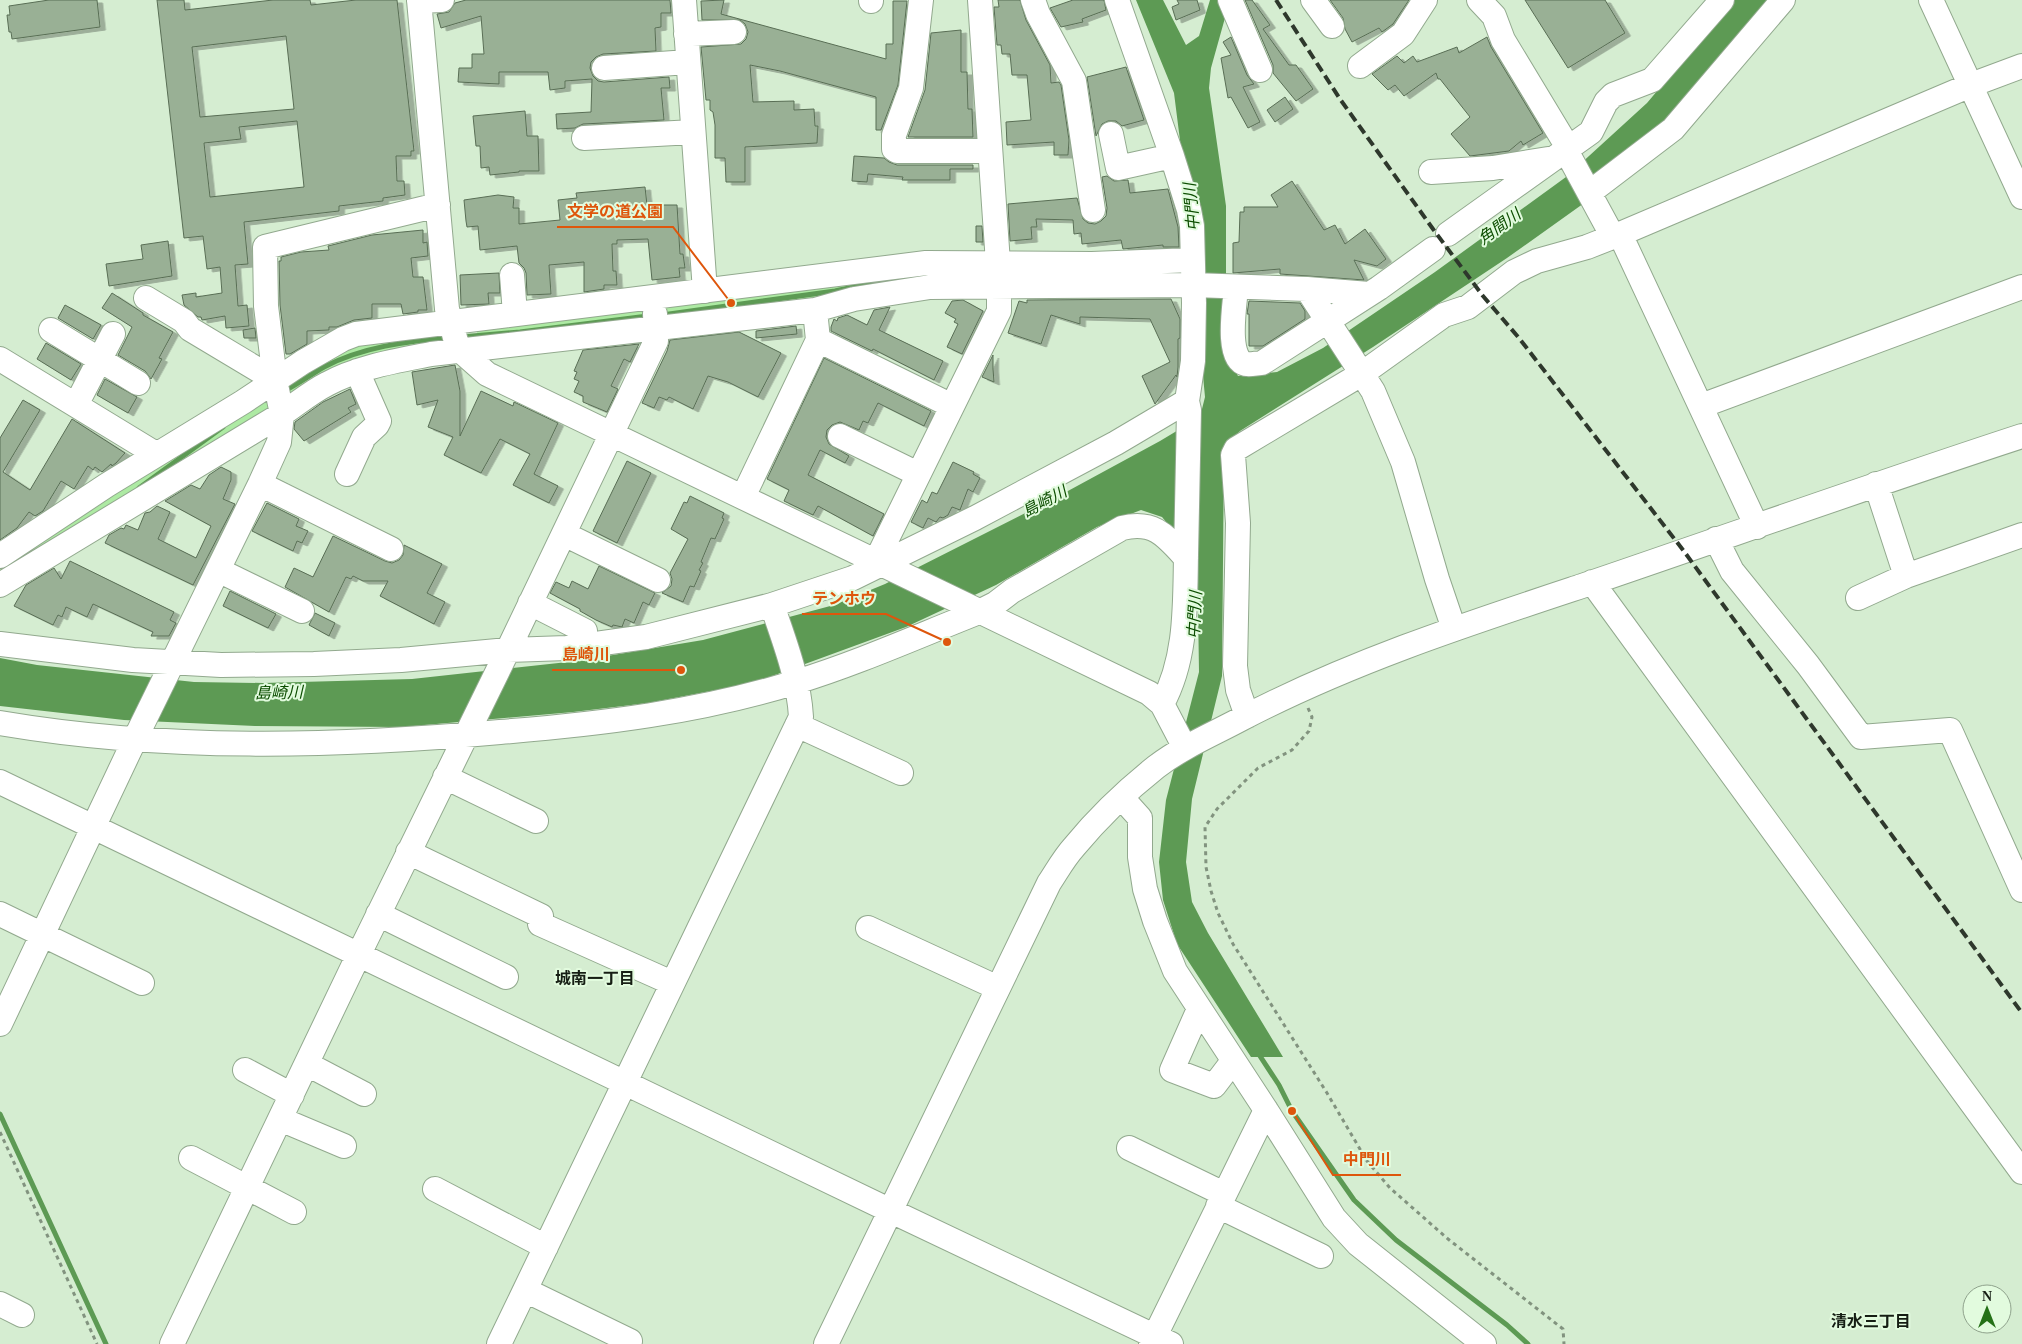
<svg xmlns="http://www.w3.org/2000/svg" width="2022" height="1344" font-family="'Times New Roman','Noto Sans JP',serif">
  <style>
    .green { fill: #adeaa3 }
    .water { fill: #5d9a54 }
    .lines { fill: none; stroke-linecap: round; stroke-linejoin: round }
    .stream { stroke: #5d9a54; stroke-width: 5 }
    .building { fill: #99b095; stroke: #596e55; fill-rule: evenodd; filter: url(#shadow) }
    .minor-casing { stroke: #92a98e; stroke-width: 26 }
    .path { stroke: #82937f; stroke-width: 3; stroke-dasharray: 4 4; stroke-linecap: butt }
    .minor { stroke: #fff; stroke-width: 24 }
    .rail { stroke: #2e382c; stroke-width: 4; stroke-dasharray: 10 5; stroke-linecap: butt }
    .labels { text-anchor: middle; stroke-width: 4; stroke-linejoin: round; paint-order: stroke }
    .water-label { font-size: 16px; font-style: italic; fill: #0c4d01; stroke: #e2fbde }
    .neighbourhood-label { font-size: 16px; font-weight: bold; fill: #161e14; stroke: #e2fbde }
    .leader { fill: none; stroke: #de560c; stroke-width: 2 }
    .callout-dot { fill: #de560c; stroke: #e2fbde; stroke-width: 2 }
    .callout-label { font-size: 16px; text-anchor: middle; font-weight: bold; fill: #de560c; stroke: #e2fbde; stroke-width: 4; stroke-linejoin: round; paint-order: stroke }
  </style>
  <defs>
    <filter id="shadow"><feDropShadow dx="5.5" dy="3" stdDeviation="0" flood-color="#0004"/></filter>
  </defs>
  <rect width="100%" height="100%" fill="#d5edd1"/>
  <path class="green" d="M1184,267L1186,278L810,301L479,338L475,327L909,271Z
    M439,329L446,347L353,364L0,580V563L356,341Z"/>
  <path class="water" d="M1136,0H1163L1186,45L1199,36L1210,0H1230L1211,68L1209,88L1226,206V343L1230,361L1238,376L1277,372L1323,348L1435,272L1566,177L1647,103L1734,0H1771L1682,107L1587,201L1507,258L1373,347L1240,431L1224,448L1222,676L1192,799L1186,862L1192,902L1208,933L1283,1057H1251L1177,944L1163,900L1159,862L1166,800L1199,672L1198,607L1195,574L1178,536L1162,517L1141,510L1097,527L996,585L906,627L753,683L648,703L573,712L402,727L255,726L124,720L0,706V658L37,665L194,682L263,683L412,679L577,661L703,640L834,605L885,584L1055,498L1160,441L1200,417L1205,397L1184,172L1174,93Z"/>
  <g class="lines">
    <path class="stream" d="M662,315L835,291L881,281L915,276
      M461,337L520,332L648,316
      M284,391C298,384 310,375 324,367C362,347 407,341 450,338
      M139,488L223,427
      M1258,1053L1279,1085L1292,1111L1354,1200L1396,1240L1507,1325L1528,1344
      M0,1114L106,1344"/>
  </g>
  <path class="building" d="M49,0H97L100,27L12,39L11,32H9L7,15H10L9,6Z
    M157,0H184L185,10L273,0H310L311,5L356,0H397L414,151H411V156H396L397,181H404L405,195L383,198V201L339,206V211L244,222L248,264L235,265L238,306L247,305L249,326L226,328L225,316L202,320L201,317H198L184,305L182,295L196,293V297L222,293L220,267L207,269L203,236L184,238ZM286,36L294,109L200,117L192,47ZM297,121L304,187L210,197L204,143L241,139L239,127Z
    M466,0H670L671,13H661V27L655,28L656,51L603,54L596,57L591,62L590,68L593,76L598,81L604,82L669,77L670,88H661L664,120L583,124L575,128L557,129L556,114L591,112L592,79L565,81V88L550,90L548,72H499V84L458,82L459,68H472V54H484L481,16L441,28L437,14L449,12L455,3Z
    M724,0L721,14L886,59V44H893V1H907L898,85L881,130H876V97L780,71L750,65L753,102L794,101V110L814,109L815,126H818L817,143L745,147V182H726L725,158H715V125L713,112L710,110V100H706L701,47L741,44L746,39L748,32L745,24L740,20H702L701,1Z
    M998,0H1020L1026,20L1050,65L1051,83L1059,82L1061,85L1069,140L1068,155H1054V142L1007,145L1006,122L1031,120L1027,75H1012L1010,54H1002L1001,45H997L994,7H999Z
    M1073,0H1104L1106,10L1082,19L1083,22L1061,27L1050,8Z
    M1177,0H1197L1200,10L1176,20L1172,7L1179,4Z
    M1245,0H1252L1270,25L1263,29L1289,65H1296L1313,89L1296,101L1273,73V65Z
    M1330,0H1409L1393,24L1382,32L1379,28L1352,42L1345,29L1343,18Z
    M1525,0H1605L1625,33L1568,68Z
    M961,30V72H967L968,109H972L973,137H908L925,90L931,33Z
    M1231,37L1247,75L1254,84L1243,87L1260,122L1248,128L1231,97L1228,98L1221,58L1231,55L1223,42Z
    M1487,37L1491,47L1543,133L1523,145L1521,141L1509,151L1470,156L1451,134L1470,117L1440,79H1438L1436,73L1404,96L1395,85L1388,90L1372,74L1397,56L1404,63L1413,56L1417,62L1457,47L1459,53Z
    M1126,67L1144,120L1122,126L1116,121H1108L1102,124L1096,136L1087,77Z
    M1285,97L1293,109L1275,122L1267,110Z
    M525,111L527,136H538L539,171H519V172L490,175L489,167L481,168L480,146H476L473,116Z
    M854,156L884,158L889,162L897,165H973V169H950V180H902L903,177L868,174L867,182L852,181Z
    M1107,176L1114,181L1128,180L1130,193L1168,189L1178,227L1179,247H1163V245L1123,249L1121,240L1082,244L1081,233L1074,234L1073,220L1036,219L1037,227H1031L1032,239L1010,241L1008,204L1077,198L1083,219L1088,223L1095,224L1101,221L1106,216L1107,208L1102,177Z
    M1292,181L1324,230L1335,225L1345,244L1365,229L1386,259L1377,266L1354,260L1364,280L1280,274V269L1233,273V243L1239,242L1240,212H1244V207H1278L1271,195Z
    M645,187L647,205H677L680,254H683L685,268H679L680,277L652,280L648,239L617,240V244H612L613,271H616L617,285H604V289L584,292V262L549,265L551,294L527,295L526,273L524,268L519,263L517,246L480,250L478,226L467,227L466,221L464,200L498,195L514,197L513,208H519V224L560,220L558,200L577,198L576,193Z
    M976,226H982L983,242H976Z
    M423,230V243L427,242L428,256L411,258L413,277H423L427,310H418V312L403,314L401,304H372V318L354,320L337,327H329V330L307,331V344L290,354H286L280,305L279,261H281V257L301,252L329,250L328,246L372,235Z
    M168,241L172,276L109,286L106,264L143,259L141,245Z
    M499,273L500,293H488L489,304L461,305L460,275Z
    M112,293L143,313V315L173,332L159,358L162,359L151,379L145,371L118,355L132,327L102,308Z
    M1171,299L1180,319V338L1178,339V367L1177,377L1176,375L1155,404L1142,376L1170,362L1150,319L1080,317V324L1051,315L1041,344L1008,333L1019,301L1027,303V300Z
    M963,300L983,311L962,354L947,347L958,324L954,322L956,319L945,313L952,301Z
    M1249,301L1300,303L1305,311V319L1263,346H1249V314H1247Z
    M65,305L101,325L93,339L58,318Z
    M890,307L879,330L943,361L934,380L873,349L872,351L831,331V327L834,319L837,321L838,318L847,315L867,325L874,310Z
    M796,326L797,334L756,338V331Z
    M255,328L256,338H244L243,330Z
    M739,332L781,353L758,397L728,382L708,376L693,409L669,397L667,400L659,397L654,408L642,403L667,351L670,340Z
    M46,343L81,364L71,380L37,359Z
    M639,344L630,362L624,359L611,386L618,389L607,412L583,402V396L574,392L579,381L574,379L577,372L574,371L583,350Z
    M993,355V369L994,382L982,377Z
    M824,358L931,411L924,426L878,403L868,423L863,421L859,430L840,422L832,425L827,430L826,437L829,444L849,456L845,463L820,450L808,475L884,514L873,536L818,506L813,515L784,501L789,490L767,479Z
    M455,365L460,391V436L481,391L513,406L514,402L558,423L534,474L558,486L549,503L513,485L530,454L500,439L481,473L444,455L453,437L428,427L438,400L417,405L412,372Z
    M105,379L137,397L128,413L97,395Z
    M350,389L356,404L348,408L351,412L304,441L294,429L295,422L323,402Z
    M23,400L40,410L3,472L30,490L72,419L125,453L116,463L112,466L111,464L102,472L95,467L93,470L88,466L74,489L61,481L43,511L35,516L29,512L17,528L0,540V438Z
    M627,461L651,473L617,543L593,531Z
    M953,462L974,472L973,474L980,478L973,492L968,489L960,510L952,507L948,515L943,518L940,517L936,522L928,518L923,528L911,522L922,500L927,503L932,492L937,494Z
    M221,467L231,472V480L223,499L235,504L193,585L105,543L109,535L121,528L124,529L126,525L138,530L145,513L150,512L157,506L170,512L158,539L196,558L211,526L165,501L191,485L200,489L209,475Z
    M690,496L724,513L722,518L724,519L715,539L711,538L701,562L703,563L699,570L701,571L694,587L690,586L683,602L662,593L671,586L672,579L670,573L688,539L671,529L684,502L687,503Z
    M267,503L299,519L296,526L308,531L302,543L297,541L293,551L252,531Z
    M333,536L385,561L392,563L399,560L403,555L404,545L442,564L427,593L445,602L434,624L380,596L388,581H363L353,576L351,579L346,577L329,612L285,587L294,568L313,577Z
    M70,561L174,612L170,620L176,623L169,636H151L153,632L93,604L87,617L66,607L62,617L58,615L53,625L14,606L26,585L54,568L61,579Z
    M599,566L655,593L649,605L643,602L634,623L625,619L622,627L613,625L612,627L596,620L580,611V609L550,593L556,582L569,588L572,581L588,589Z
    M230,591L276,614L268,628L223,606Z
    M315,613L335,623L329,636L309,625Z"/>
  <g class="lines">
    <g class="minor-casing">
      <path id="minor" d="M419,0L447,309L457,345L461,351L487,374L1149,693L1162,704L1185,748
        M684,0L705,291
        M871,0V1
        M921,0L911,88L894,135V149L897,151H990
        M980,0L998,263
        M1033,0L1038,14L1074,81L1093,210
        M1117,0L1172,156L1189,210L1192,226L1194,303L1193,361L1187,401L1189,410C1188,458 1187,506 1186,555C1185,605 1187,658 1162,704
        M1230,0L1260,70
        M1313,0L1332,26
        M1479,0L1494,16L1503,40L1564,141L1568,154L1613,237
        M1931,0L2022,197
        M419,1L442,0
        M686,34L734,32
        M1360,66L1403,34L1425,0
        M604,68L688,62
        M1111,134L1118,168L1172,156
        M584,138L693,132
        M1431,172L1493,168L1548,159
        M1589,193L1673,129L1783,0
        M1448,234L1591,132L1606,102L1613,95L1652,80L1722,0
        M1620,234L1757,527
        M512,275L515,314
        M1236,287C1235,304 1225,359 1246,364C1251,365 1257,363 1262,363L1379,288L1433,249
        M1307,289L1373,391L1403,462L1437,579L1454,629
        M146,298L184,321L190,329L275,380
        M815,310L818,340L952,406
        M51,330L138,383
        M0,359L156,454
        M76,405L113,334
        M1701,406L2022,287
        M840,436L918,474
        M347,474L364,437L377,425L379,421L357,371
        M260,484L391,549
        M1876,484L1906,576
        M743,497L818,340
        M564,534L658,580
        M1716,539L1732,571L1808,665L1861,737L1950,730L2022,890
        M0,556L107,485L243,402L303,362L343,339L356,334L926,263L1092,264L1192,260
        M876,561L999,311V286
        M218,570L302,611
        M1592,582L2022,1172
        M0,585L282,414C297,404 311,392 327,384C358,367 396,361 431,354L815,310L854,299L930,287L1193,285L1307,289L1369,294
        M1858,598L1906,576L2022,535
        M530,603L585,631
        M0,644L133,660L221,665L314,664L401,660L508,650L567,648L646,637L772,605L853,578L975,518L1116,443L1187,401
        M1247,716L1238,690L1235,666L1238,523L1233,455L1236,449L1363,373L1444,315L1468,307L1514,272L1537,261L1587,247L1620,234L1971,85L2022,66
        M0,723C165,751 334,747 500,732C600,724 700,712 796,682C858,663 918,636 979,612L995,604L1012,591L1122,528C1154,520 1166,536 1186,558
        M797,725L901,773
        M445,777L536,821
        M0,782L891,1211L1171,1344
        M1122,798L1140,818V857L1145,889L1155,921L1175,971L1266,1110L1334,1218L1358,1244L1484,1344
        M408,852L541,916
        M0,914L142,983
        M378,914L506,977
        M540,924L672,983
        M868,928L998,988
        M1199,1009L1172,1070L1214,1086L1233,1061
        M0,1024L135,739L260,484L279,442L282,414L275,380L266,306L265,247L438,205
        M307,1064L364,1094
        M245,1070L292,1095
        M280,1119L344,1146
        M1129,1148L1224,1194
        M191,1158L294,1212
        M435,1189L546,1247
        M1218,1206L1321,1256
        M525,1290L630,1341
        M0,1304L22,1315
        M172,1344L359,954L508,650L656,341L655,314
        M499,1344L801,717C799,679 784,640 772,605
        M826,1344L1049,883C1057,871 1064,858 1074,847C1097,819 1127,790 1156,767C1182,747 1213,734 1241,719C1350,662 1467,624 1582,586C1729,536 1875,484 2022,436
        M1151,1344L1266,1110"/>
    </g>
    <path class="path" d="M1308,708L1312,717L1309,731L1292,750L1258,768L1217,809L1205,827L1206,867L1211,891L1218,913L1233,944L1327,1093L1367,1161L1390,1188L1448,1239L1563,1329L1564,1344
      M0,1132L97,1344"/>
    <use href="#minor" class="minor"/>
    <path class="rail" d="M1276,0L1340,99L1433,229L1483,296L1519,338L1683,550L2022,1013"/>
  </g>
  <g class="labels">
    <g class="water-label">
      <text transform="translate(1191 207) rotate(-95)" y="6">中門川</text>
      <text transform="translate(1499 226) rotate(-36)" y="6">角間川</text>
      <text transform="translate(1044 501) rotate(-28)" y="6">島崎川</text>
      <text transform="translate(1194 615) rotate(-87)" y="6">中門川</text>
      <text transform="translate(279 692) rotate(-1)" y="6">島崎川</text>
    </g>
    <g class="neighbourhood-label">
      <text x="595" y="984">城南一丁目</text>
      <text x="1871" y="1327">清水三丁目</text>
    </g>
  </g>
  <path class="leader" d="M731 303L673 227H557M947 642L886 614H802M681 670L620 670H552M1292 1111L1333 1175H1401"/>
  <g class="callout-dot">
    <circle cx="731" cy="303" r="5"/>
    <circle cx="947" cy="642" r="5"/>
    <circle cx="681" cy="670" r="5"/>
    <circle cx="1292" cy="1111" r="5"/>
  </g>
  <g class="callout-label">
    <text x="615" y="217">文学の道公園</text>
    <text x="844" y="604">テンホウ</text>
    <text x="586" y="660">島崎川</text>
    <text x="1367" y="1165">中門川</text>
  </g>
  <g transform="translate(1987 1309)"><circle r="24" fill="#e2fbde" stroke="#90a38d"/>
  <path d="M0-4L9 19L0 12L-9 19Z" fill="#247117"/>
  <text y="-8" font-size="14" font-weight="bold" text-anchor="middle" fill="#161e14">N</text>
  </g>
</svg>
